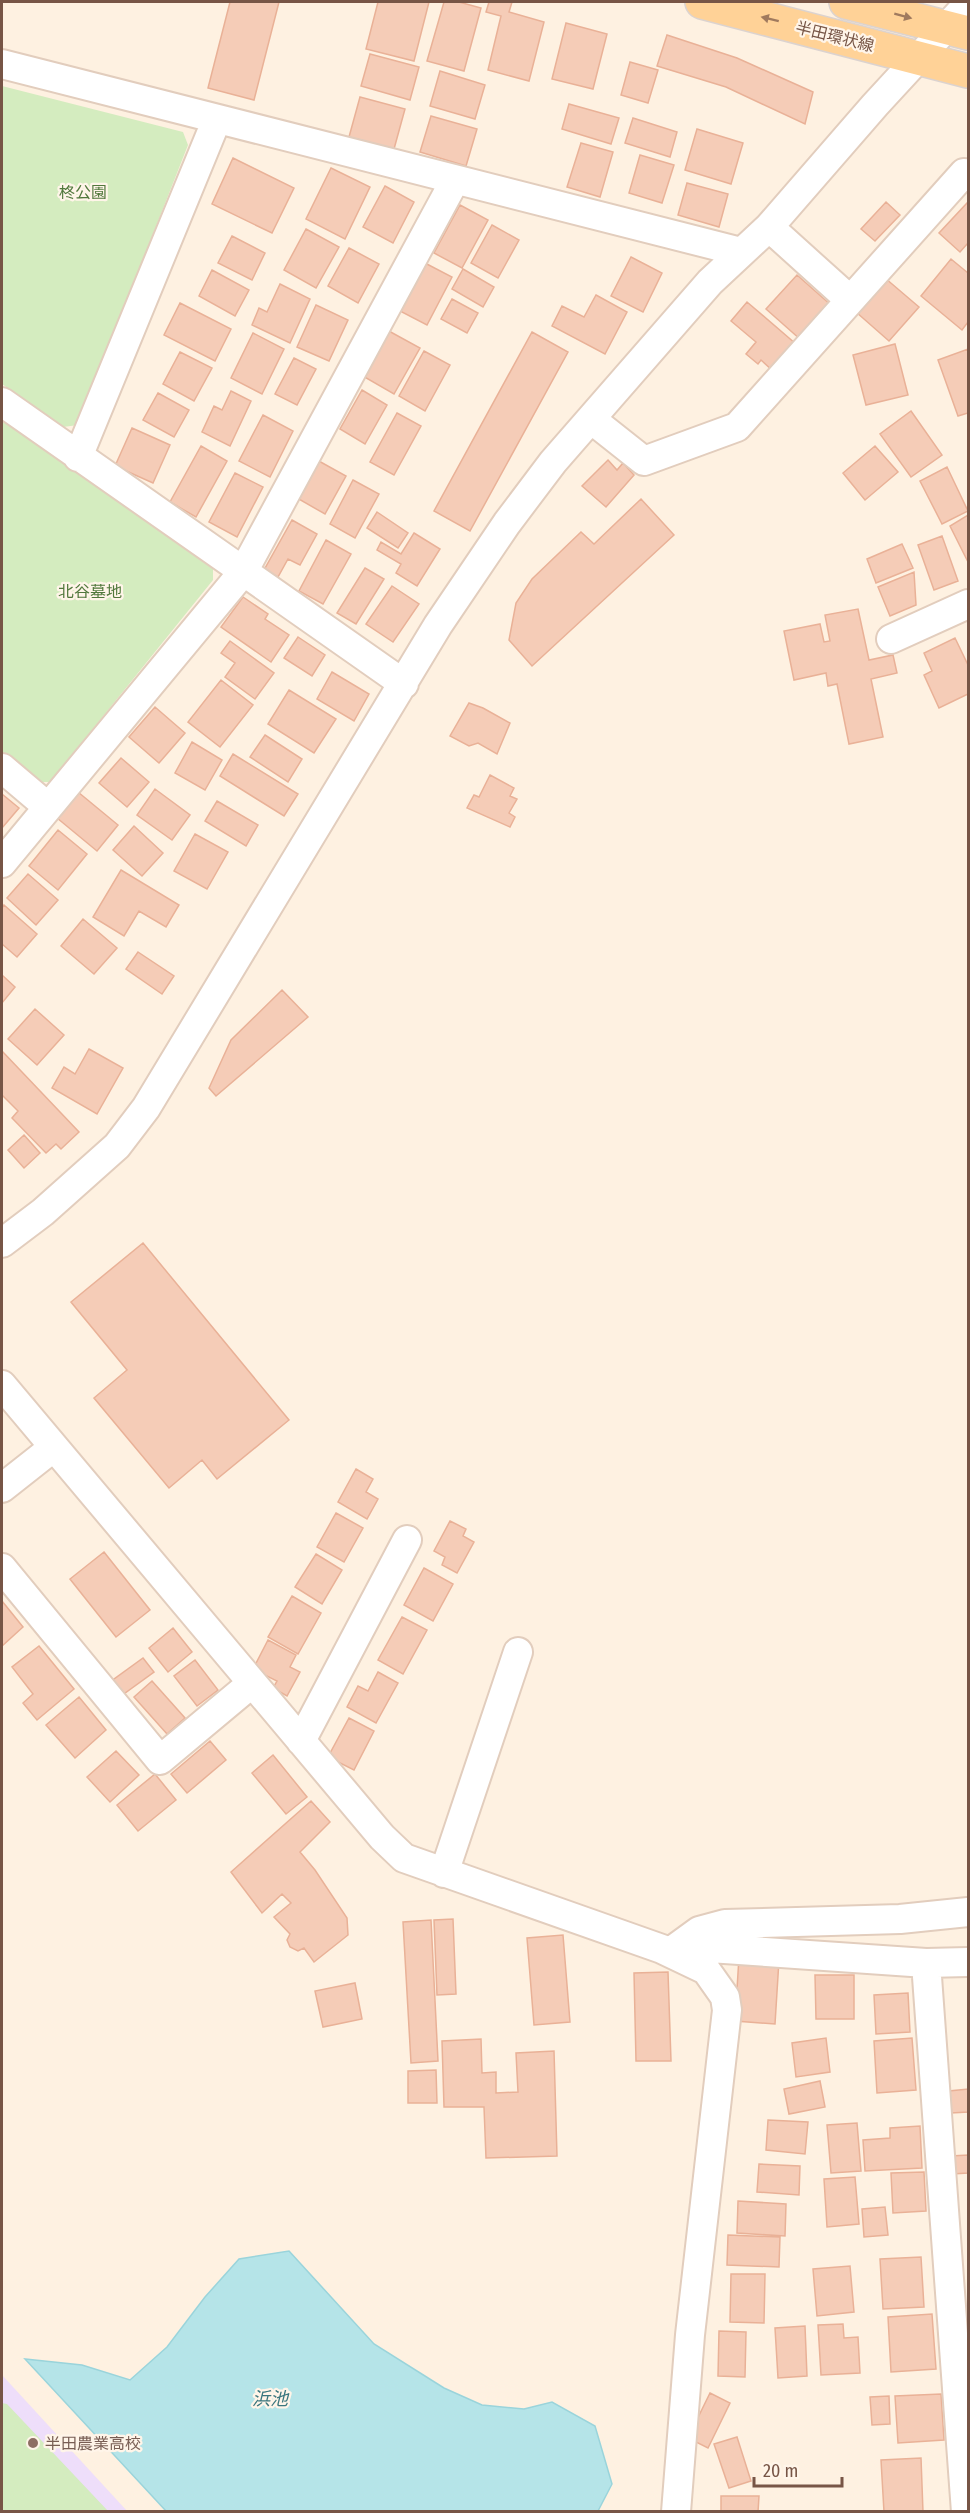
<svg xmlns="http://www.w3.org/2000/svg" width="970" height="2513" font-family="'Fira Sans Condensed','Noto Sans JP',sans-serif">
  <style>
    .education { fill: #eedefa }
    .green { fill: #d4ecbf }
    .water { fill: #b5e4e8; stroke: #9ad4db; stroke-width: 1.5 }
    .building { fill: #f5ccb7; stroke: #e9b197; stroke-width: 1.5 }
    .lines { fill: none; stroke-linecap: round; stroke-linejoin: round }
    .minor-casing { stroke: #e2cdbd; stroke-width: 32 }
    .major-casing { stroke: #dcd3cf; stroke-width: 36 }
    .minor { stroke: #fff; stroke-width: 28 }
    .major { stroke: #ffd297; stroke-width: 33 }
    .oneway { fill: #a07a5e }
    .education-dot { fill: #8d6e63; stroke: #fff5e9; stroke-width: 2 }
    .labels { text-anchor: middle; stroke-width: 4.5; stroke-linejoin: round; paint-order: stroke }
    .street-label { font-size: 16px; fill: #775546; stroke: #fff5e9 }
    .park-label { font-size: 16px; fill: #51783c; stroke: #fff5e9 }
    .education-label { font-size: 16px; fill: #785e54; stroke: #fff5e9; text-anchor: start }
    .water-label { font-size: 18px; font-style: italic; fill: #3a767e; stroke: #fff5e9 }
  </style>
  <rect width="100%" height="100%" fill="#fef1e1"/>
  <path class="education" d="M2,2375L127,2511H2Z"/>
  <path class="green" d="M2,86L183,132L188,145L78,425L63,427L2,384Z
    M2,419L213,569V580L50,782H36L2,753Z
    M2,2403L7,2404L108,2511H2Z"/>
  <path class="water" d="M289,2251L374,2344L444,2388L482,2405L524,2409L552,2402L595,2426L612,2484L598,2511H166L25,2359L82,2365L130,2380L167,2347L205,2297L239,2259Z"/>
  <path class="building" d="M230,2H279L254,100L208,88Z
    M378,2H429L414,61L366,49Z
    M444,2H459L481,8L464,71L427,61Z
    M489,2H512L509,12L544,22L529,81L488,70L501,16L486,12Z
    M566,23L607,34L593,89L552,79Z
    M667,35L737,58L813,92L805,124L726,87L657,66Z
    M370,54L419,67L410,100L361,86Z
    M630,62L658,70L648,103L621,95Z
    M440,71L485,85L475,119L430,106Z
    M360,97L405,109L394,149L349,137Z
    M569,104L619,118L611,144L562,129Z
    M431,116L477,129L466,166L420,152Z
    M633,118L677,132L670,157L625,143Z
    M697,129L743,143L731,184L685,170Z
    M581,143L613,152L600,197L567,187Z
    M640,155L674,165L662,203L629,193Z
    M233,158L294,188L272,233L212,204Z
    M331,168L370,187L345,239L306,219Z
    M687,183L728,194L719,227L678,215Z
    M385,186L414,202L393,243L363,227Z
    M886,202L900,215L875,241L861,229Z
    M968,202V243L960,252L939,233Z
    M460,205L488,220L462,268L434,253Z
    M492,225L519,240L498,278L471,263Z
    M306,229L339,247L316,288L284,270Z
    M232,236L265,253L252,280L218,263Z
    M349,248L379,264L358,303L328,286Z
    M631,257L662,273L643,312L611,296Z
    M951,259L968,273V322L962,330L921,296Z
    M423,262L452,277L427,325L398,310Z
    M463,269L494,287L483,307L452,289Z
    M212,270L249,290L235,316L199,296Z
    M797,275L832,306L801,340L766,309Z
    M885,278L919,307L889,341L856,312Z
    M280,284L310,299L290,343L252,325L259,308L267,312Z
    M596,295L627,312L605,354L552,326L562,306L584,317Z
    M452,299L478,313L467,333L441,319Z
    M747,302L796,344L773,371L761,360L758,364L746,354L756,342L731,321Z
    M180,303L231,329L215,361L164,335Z
    M316,305L348,320L329,361L297,347Z
    M387,330L420,348L394,394L361,375Z
    M532,332L568,352L470,531L434,511Z
    M253,333L284,349L262,394L231,378Z
    M895,344L908,395L866,405L853,355Z
    M968,349V413L958,416L938,360Z
    M424,351L450,365L425,411L399,396Z
    M180,352L212,368L194,401L163,384Z
    M294,358L316,369L297,405L275,394Z
    M362,390L387,405L365,444L340,429Z
    M231,391L251,401L230,446L202,432L214,406L222,410Z
    M158,393L189,410L174,437L143,420Z
    M911,411L942,455L911,477L880,434Z
    M397,413L421,426L394,475L370,462Z
    M263,415L293,431L270,477L239,461Z
    M132,428L170,445L153,483L115,466Z
    M201,446L227,461L196,517L170,502Z
    M875,446L898,472L865,500L843,473Z
    M317,460L346,476L325,514L297,498Z
    M608,460L617,470L623,463L634,475L606,507L582,486Z
    M947,467L968,511L942,524L920,481Z
    M235,473L263,487L237,537L209,522Z
    M353,480L379,494L355,538L330,524Z
    M641,499L674,535L532,666L509,640L516,603L532,579L581,532L594,544Z
    M377,512L408,533L398,548L367,528Z
    M968,515V562L950,526Z
    M292,520L317,534L300,565L288,559L278,577L264,570Z
    M414,533L440,549L417,586L396,573L401,564L377,550L381,542L401,554Z
    M942,536L958,581L934,590L918,545Z
    M326,540L351,554L323,604L299,591Z
    M902,544L913,568L876,583L867,559Z
    M365,568L384,579L356,624L337,613Z
    M914,572L916,605L890,616L878,587Z
    M392,586L419,604L393,642L366,624Z
    M243,597L268,614L265,619L289,635L271,662L221,627Z
    M858,609L869,660L893,655L897,673L871,679L883,737L849,744L837,684L828,686L826,673L794,680L784,631L820,624L824,642L830,641L825,615Z
    M298,637L325,655L312,676L284,658Z
    M955,638L968,665V694L939,708L924,675L932,671L924,653Z
    M230,641L274,673L255,699L225,677L235,663L221,653Z
    M332,672L369,694L354,721L317,699Z
    M221,680L253,705L220,747L188,722Z
    M289,690L336,719L314,753L268,724Z
    M469,703L483,708L510,723L497,754L478,743L469,746L450,736Z
    M155,707L185,733L159,763L129,737Z
    M265,735L302,759L288,782L250,757Z
    M192,742L222,760L205,790L175,773Z
    M233,754L298,794L284,816L220,776Z
    M121,758L149,782L127,807L99,783Z
    M490,775L514,788L510,796L517,799L509,813L515,817L510,827L467,808L474,795L479,797Z
    M155,789L190,815L172,840L137,815Z
    M78,792L118,825L97,851L57,818Z
    M2,794L19,808L2,828Z
    M217,801L258,825L246,846L205,821Z
    M134,826L163,853L142,876L113,850Z
    M58,830L87,854L58,890L29,866Z
    M195,834L228,852L207,889L174,871Z
    M121,870L179,905L166,927L139,911L124,936L93,917Z
    M28,874L58,900L36,925L7,898Z
    M4,905L37,934L17,957L2,944V908Z
    M83,919L117,948L94,974L61,946Z
    M138,952L174,976L162,994L126,969Z
    M2,975L15,987L2,1003Z
    M282,990L308,1017L216,1096L209,1088L231,1040Z
    M35,1009L64,1035L37,1065L8,1039Z
    M89,1049L123,1068L97,1114L52,1088L64,1067L75,1074Z
    M2,1051L79,1132L61,1149L56,1144L46,1153L12,1118L18,1111L2,1095Z
    M24,1135L40,1153L24,1168L8,1150Z
    M143,1243L289,1420L217,1479L202,1460L169,1488L94,1398L127,1370L71,1302Z
    M356,1469L373,1479L366,1492L378,1499L367,1519L338,1502Z
    M336,1513L363,1528L344,1562L317,1547Z
    M450,1521L466,1529L463,1536L474,1542L457,1573L442,1565L445,1557L434,1551Z
    M104,1552L150,1610L116,1637L70,1579Z
    M316,1554L342,1570L322,1604L295,1587Z
    M424,1568L453,1584L433,1621L404,1605Z
    M292,1596L321,1613L298,1654L268,1637Z
    M2,1601L23,1627L2,1646Z
    M402,1617L427,1630L403,1674L378,1660Z
    M173,1628L192,1652L168,1672L149,1648Z
    M268,1640L296,1655L290,1667L300,1672L287,1696L273,1688L277,1681L253,1669Z
    M39,1646L74,1689L37,1720L23,1703L33,1694L12,1667Z
    M143,1658L154,1672L121,1696L110,1682Z
    M195,1660L218,1690L197,1706L174,1676Z
    M378,1672L398,1683L376,1723L347,1707L358,1686L368,1691Z
    M152,1681L185,1718L167,1734L134,1697Z
    M79,1697L106,1730L75,1758L46,1725Z
    M349,1718L374,1731L354,1770L328,1757Z
    M210,1741L226,1760L187,1793L171,1774Z
    M116,1751L139,1775L110,1802L87,1777Z
    M273,1755L307,1797L286,1814L252,1773Z
    M155,1774L176,1800L138,1831L117,1805Z
    M311,1801L330,1822L300,1852L315,1870L347,1918L348,1935L314,1962L304,1948L298,1951L290,1947L287,1940L290,1934L274,1917L291,1903L282,1894L262,1913L231,1872Z
    M453,1919L456,1994L437,1995L434,1920Z
    M431,1920L438,2061L411,2063L403,1922Z
    M563,1935L570,2022L534,2025L527,1938Z
    M739,1957L779,1960L775,2024L735,2021Z
    M668,1972L671,2061H636L634,1973Z
    M815,1975H854V2019H816Z
    M355,1983L362,2019L323,2027L315,1991Z
    M908,1993L910,2032L876,2034L874,1995Z
    M826,2038L830,2072L796,2077L792,2043Z
    M912,2038L916,2090L877,2093L874,2041Z
    M481,2039L482,2073L496,2072V2093L518,2092L516,2053L554,2051L557,2156L486,2158L484,2107H444L442,2041Z
    M436,2070L437,2103H408V2071Z
    M820,2081L825,2107L789,2114L784,2089Z
    M968,2089V2112L951,2113L949,2091Z
    M768,2120L808,2122L805,2154L766,2150Z
    M857,2123L861,2171L831,2173L827,2125Z
    M920,2126L922,2168L865,2171L863,2140L890,2138V2128Z
    M968,2155V2173L952,2174L951,2156Z
    M759,2164L800,2166L799,2195L757,2192Z
    M924,2172L926,2211L893,2213L891,2173Z
    M855,2177L859,2224L827,2227L824,2179Z
    M738,2201L786,2204L785,2236L737,2233Z
    M885,2207L888,2235L864,2237L862,2209Z
    M728,2235L780,2237L779,2267L727,2265Z
    M921,2257L924,2307L883,2309L880,2259Z
    M850,2266L854,2312L817,2316L813,2269Z
    M731,2274H765L764,2323L730,2322Z
    M932,2314L936,2369L891,2372L888,2317Z
    M843,2324L844,2338L858,2337L860,2373L821,2375L818,2325Z
    M805,2326L807,2376L778,2378L775,2328Z
    M719,2331L746,2332L745,2377L718,2376Z
    M710,2393L730,2403L708,2448L688,2438Z
    M941,2394L944,2440L898,2443L895,2396Z
    M889,2396L890,2424L872,2425L870,2397Z
    M737,2437L751,2481L729,2488L714,2444Z
    M921,2458L923,2512H884L881,2460Z
    M721,2496H759L758,2512H721Z"/>
  <g class="lines">
    <g class="minor-casing">
      <path id="minor" d="M2,64L741,252
        M769,227L850,300
        M2,402L404,684
        M591,419L644,461L737,427L964,173L968,177
        M78,457L217,119
        M891,639L968,604
        M2,768L48,807
        M2,863L243,572L455,180
        M2,1243L43,1212L117,1146L146,1108L438,625L507,523L553,462L710,282L769,227L875,105L968,4
        M2,1385L382,1837L404,1858L662,1949L706,1970L725,1997L727,2010L690,2335L676,2512
        M2,1488L54,1447
        M2,1568L160,1760L251,1684
        M301,1741L407,1540
        M444,1873L518,1652
        M680,1946L926,1963L966,2512
        M677,1947L699,1931L725,1924L900,1919L968,1912
        M926,1963L968,1962"/>
    </g>
    <g class="major-casing">
      <path id="major" d="M702,2L968,71
        M846,2L968,33"/>
    </g>
    <use href="#minor" class="minor"/>
    <use href="#major" class="major"/>
  </g>
  <defs><path id="oneway-solid" d="M-6-.8H1V-3.2L6.5 0L1 3.2V.8H-6Z" transform="scale(1.5)"/></defs>
  <g class="oneway">
    <use href="#oneway-solid" transform="translate(903 16) rotate(15)"/>
    <use href="#oneway-solid" transform="translate(770 19) rotate(-166)"/>
  </g>
  <circle class="education-dot" cx="33" cy="2443" r="6"/>
  <g class="labels">
    <g class="street-label">
      <text transform="translate(835 36) rotate(14)" y="6">半田環状線</text>
    </g>
    <g class="park-label">
      <text x="83" y="198">柊公園</text>
      <text x="90" y="597">北谷墓地</text>
    </g>
    <g class="education-label">
      <text x="45" y="2449">半田農業高校</text>
    </g>
    <g class="water-label">
      <text x="270" y="2405">浜池</text>
    </g>
  </g>
  <rect width="970" height="2513" fill="none" stroke="#775546" stroke-width="6"/>
  <path d="M754 2477v9h88v-9" fill="none" stroke="#775546" stroke-width="3"/>
  <text x="763" y="2477" font-size="18" fill="#775546" stroke="#fff5e9" stroke-width="4.5" paint-order="stroke">20 m</text>
</svg>
